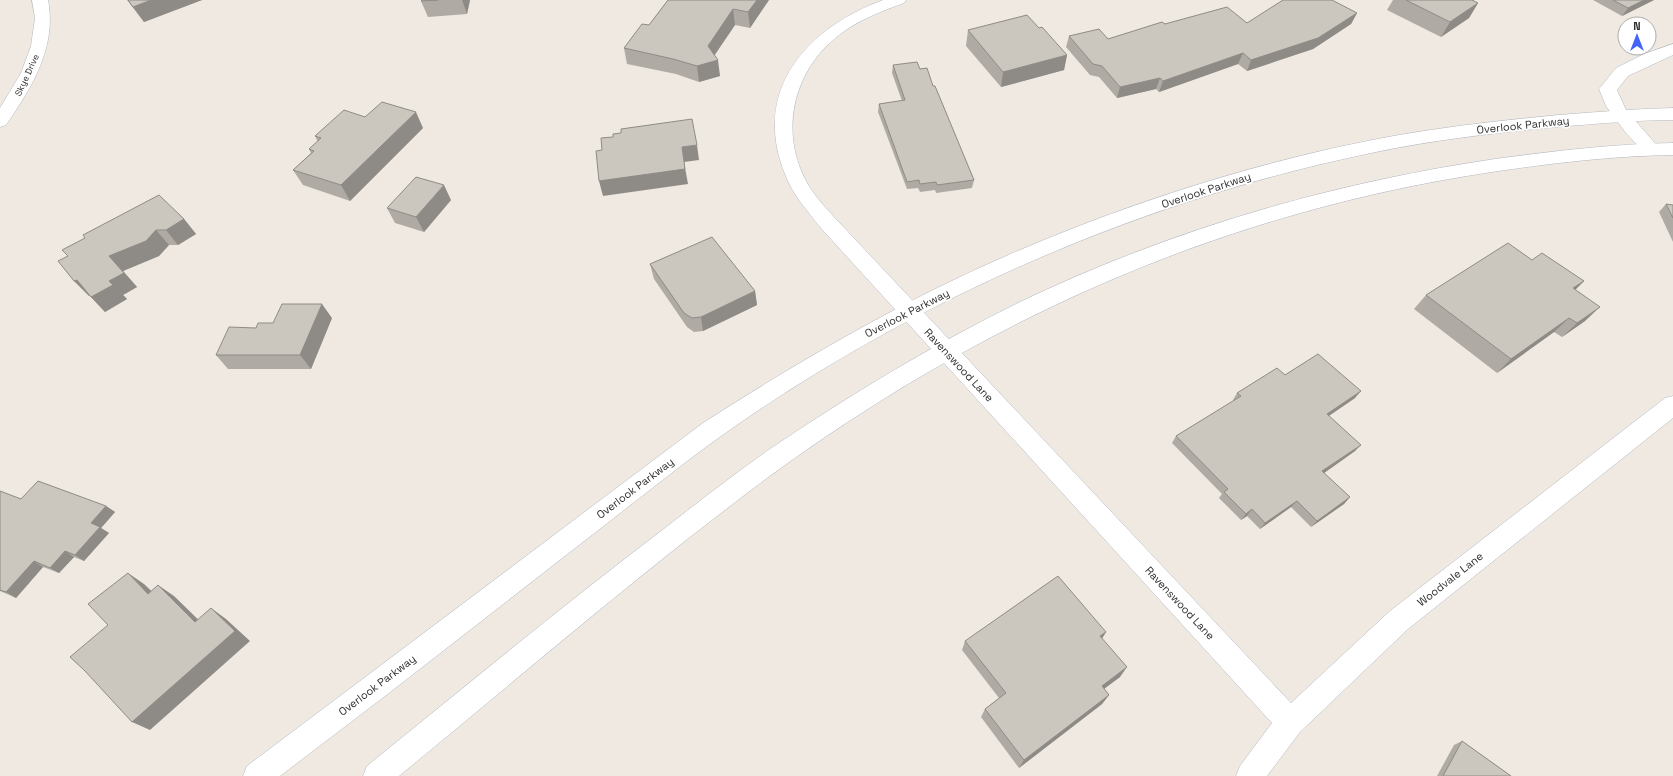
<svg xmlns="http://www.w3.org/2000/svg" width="1673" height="776" font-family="'Space Grotesk',sans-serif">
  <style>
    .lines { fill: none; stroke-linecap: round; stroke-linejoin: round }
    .minor-casing { stroke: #b4b7c1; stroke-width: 1 }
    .tertiary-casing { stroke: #b4b7c1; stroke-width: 1 }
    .minor { fill: #fff; fill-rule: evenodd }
    .tertiary { fill: #fff; fill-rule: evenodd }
    .wall { fill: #afaba4 }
    .shaded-wall { fill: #8e8b86 }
    .building { fill: #cbc7bf; stroke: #8e8b86 }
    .labels { text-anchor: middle; stroke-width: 3.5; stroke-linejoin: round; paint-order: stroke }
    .far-street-label { font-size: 9px; fill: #2e2e2e; stroke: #fff }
    .street-label { font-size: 11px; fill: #2e2e2e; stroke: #fff }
  </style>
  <rect width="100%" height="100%" fill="#efe9e1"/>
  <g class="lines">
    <g class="minor-casing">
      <path id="minor" d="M32,0H48C57,47 32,87 6,125L0,127V108L21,73L31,46L35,18Z
        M883,0H906L904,3C882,11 861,19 843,32C795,66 778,128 806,181C813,194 824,206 834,217L1291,703L1390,611L1665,398L1673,396V418L1408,629L1300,732L1267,776H1236L1240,766L1272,723L820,227C807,210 792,194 785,174C751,90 807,28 883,0Z
        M1673,44V55L1628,76L1617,90L1626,110L1660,149L1657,153L1651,155L1645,153L1626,133L1606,106L1599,89L1616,68L1644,54Z"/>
    </g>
    <g class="tertiary-casing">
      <path id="tertiary" d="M1673,108V120C1634,120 1595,124 1556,127C1494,133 1432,140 1371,153C1128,203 885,312 687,461L389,693L280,776H243L247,766L703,423C776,376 850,332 927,293C1071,221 1241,163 1399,135C1452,126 1505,120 1559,115C1597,112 1635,109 1673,108Z
        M1673,143V155C1612,156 1552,163 1492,172C1231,211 999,312 785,465C751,489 719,515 686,540C589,617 495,697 399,776H363L367,766C467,685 566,603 669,525C702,499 736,473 770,449C850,395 934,344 1020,302C1170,230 1331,183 1495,159C1554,151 1614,144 1673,143Z"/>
    </g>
    <use href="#minor" class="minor"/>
    <use href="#tertiary" class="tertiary"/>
  </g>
  <path class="wall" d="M127,0H202L144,22Z
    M422,0H470L467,14L428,17L421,1Z
    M668,0H769L750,28L735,25L714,55L720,76L699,82L676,74L627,64L624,48L649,25Z
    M1393,0H1474V1L1478,3L1469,18L1441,37L1387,10Z
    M1593,0H1654L1622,16Z
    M1357,13L1351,24L1313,49L1247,71L1238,64L1159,92L1156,89L1117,98L1099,77L1090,75L1066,47L1069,36L1108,39L1165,24L1247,23Z
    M1039,28L1067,55L1064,70L1001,87L966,46L968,30Z
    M893,65L920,69L933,86L974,180L972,188L936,193L935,190L920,192L918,188L907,189L878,112L879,104L902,101L892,73Z
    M365,117L423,128L350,201L303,185L293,170L311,153L309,149L318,142L315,136Z
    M451,200L424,232L395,223L387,208Z
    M1666,204L1673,205V242L1659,212Z
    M184,219L196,234L178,245H169L159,256L123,271L137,287L123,295L127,299L105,312L90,296H89L68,256Z
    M1532,260L1584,281L1575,290L1585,321L1562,337L1554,332L1497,373L1414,309L1426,295Z
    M650,264L755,291L757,305L703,331L694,332L687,327L654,279Z
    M332,318L311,369H228L216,355L256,328L273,323Z
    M1285,375L1355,398L1329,416L1355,451L1324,473L1350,497L1344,504L1311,527L1291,507L1260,529L1247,516L1241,520L1219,498L1222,494L1172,443L1176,436L1234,401L1233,400L1237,393Z
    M0,491L21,499L106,506L115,512L101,528L109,533L84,561L74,557L59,573L43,567L16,598L0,591Z
    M1106,632L1102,638L1120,677L1104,688L1109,695L1102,704L1019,768L981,717L985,709L999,698L962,650L965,641Z
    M1462,741L1511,776H1437L1454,745Z"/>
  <path class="shaded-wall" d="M151,0H202L144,22L133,7Z
    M462,0H470L467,14Z
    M757,0H769L750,28L748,12Z
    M1469,0H1474L1468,10L1478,3L1469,18L1441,37L1450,22Z
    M1644,0H1654L1622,16L1628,8Z
    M733,9L735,25L710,62L708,46Z
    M1357,13L1351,24L1313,49L1247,71L1251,60Z
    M1243,53L1238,64L1159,92L1163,81Z
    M1067,55L1064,70L1001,87L1003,72Z
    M718,60L720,76L699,82L697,66Z
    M1160,78L1156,89L1117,98L1120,87Z
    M416,112L423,128L350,201L341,185Z
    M697,145L699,160L684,162L688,184L603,196L599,181L682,147Z
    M444,185L451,200L424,232L416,217Z
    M184,219L196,234L178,245L166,230Z
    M156,230L169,245L159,256L123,271L137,287L123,295L127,299L105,312L91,297L109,281V256Z
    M77,280L91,295L89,296L74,281Z
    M1584,281L1569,296L1573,288Z
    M755,291L757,305L703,331L701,317Z
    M322,304L332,318L311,369L300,355Z
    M1600,307L1585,321L1562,337L1577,323Z
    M1569,318L1554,332L1497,373L1511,359Z
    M1361,391L1355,398L1321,421L1327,414Z
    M1361,445L1355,451L1317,478L1322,471Z
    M1350,497L1344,504L1311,527L1317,521Z
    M1297,501L1291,507L1260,529L1265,523Z
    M106,506L115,512L101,528L109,533L84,561L75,555L91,523Z
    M1252,509L1247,516L1241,520L1246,514Z
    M65,551L74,557L59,573L50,568Z
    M34,561L43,567L16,598L6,592Z
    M128,573L144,584L165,604L148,594Z
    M158,585L174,596L211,632L195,622Z
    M211,608L226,619L250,641L150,730L132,722Z
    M1106,632L1100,642V636Z
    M1127,667L1120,677L1096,695L1102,686Z
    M1109,695L1102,704L1019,768L1024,760Z"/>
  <path class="building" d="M128,0H151L133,7Z
    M422,0H438L421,1Z
    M668,0H757L748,12L733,9L708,46L718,60L697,66L673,59L624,48L642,24L649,25Z
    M1283,0H1332L1357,13L1318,38L1251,60L1243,53L1163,81L1160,78L1120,87L1102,66L1093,64L1069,36L1099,29L1108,39L1162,22L1165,24L1227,7L1247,23Z
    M1406,0H1472L1478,3L1450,22Z
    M1613,0H1644L1628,8Z
    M1027,15L1039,28L1042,27L1067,55L1003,72L968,30Z
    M917,62L920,69L927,68L933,86H935L974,180L937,185L936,182L920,184L919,180L907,182L879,104L905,100L893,65Z
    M382,102L416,112L341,185L293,170L314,151L309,149L321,138L315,136L344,110L365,117Z
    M692,119L697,145L682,147L685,169L599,181L596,151L602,150L601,138L613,137V134L621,133V129Z
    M416,177L444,185L416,217L387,208Z
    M159,195L184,219L166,230H156L146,241L109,256L124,273L109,281L113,285L91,297L77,280L74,281L58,261L68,256L62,250L85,238L83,235Z
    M1666,204L1673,205V218Z
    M712,237L755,291L701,317L692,318L684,313L650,264Z
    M1508,243L1532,260L1542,253L1584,281L1573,288L1600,307L1577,323L1569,318L1511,359L1426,295Z
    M282,304H322L300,355H216L229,327L256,328L258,323H273Z
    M1318,354L1361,391L1327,414L1361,445L1322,471L1350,497L1317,521L1297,501L1265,523L1252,509L1246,514L1224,492L1228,489L1176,436L1241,396L1237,393L1277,368L1285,375Z
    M38,481L106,506L91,523L100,527L75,555L65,551L50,568L34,561L6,592L0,590V491L21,499Z
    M128,573L148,594L158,585L195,622L211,608L235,631L132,722L85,671L70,657L108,625L88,604Z
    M1058,576L1106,632L1100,636L1127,667L1102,686L1109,695L1024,760L985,709L1006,693L965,641Z
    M1462,741L1511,776H1443Z"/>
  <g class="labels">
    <g class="far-street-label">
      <text transform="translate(27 75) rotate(-65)" y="3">Skye Drive</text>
    </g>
    <g class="street-label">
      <text transform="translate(1523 125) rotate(-6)" y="4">Overlook Parkway</text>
      <text transform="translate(1206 190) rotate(-18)" y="4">Overlook Parkway</text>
      <text transform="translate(907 313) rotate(-27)" y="4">Overlook Parkway</text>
      <text transform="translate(959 365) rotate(47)" y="4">Ravenswood Lane</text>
      <text transform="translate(635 488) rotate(-37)" y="4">Overlook Parkway</text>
      <text transform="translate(1450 579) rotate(-38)" y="4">Woodvale Lane</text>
      <text transform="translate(1180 603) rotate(47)" y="4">Ravenswood Lane</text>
      <text transform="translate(377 685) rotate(-37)" y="4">Overlook Parkway</text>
    </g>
  </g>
  <g transform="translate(1637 36)"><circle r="19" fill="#ffffff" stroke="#ababab"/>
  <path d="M0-3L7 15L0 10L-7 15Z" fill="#4264fb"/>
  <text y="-6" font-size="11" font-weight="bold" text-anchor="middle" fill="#2e2e2e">N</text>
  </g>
</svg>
